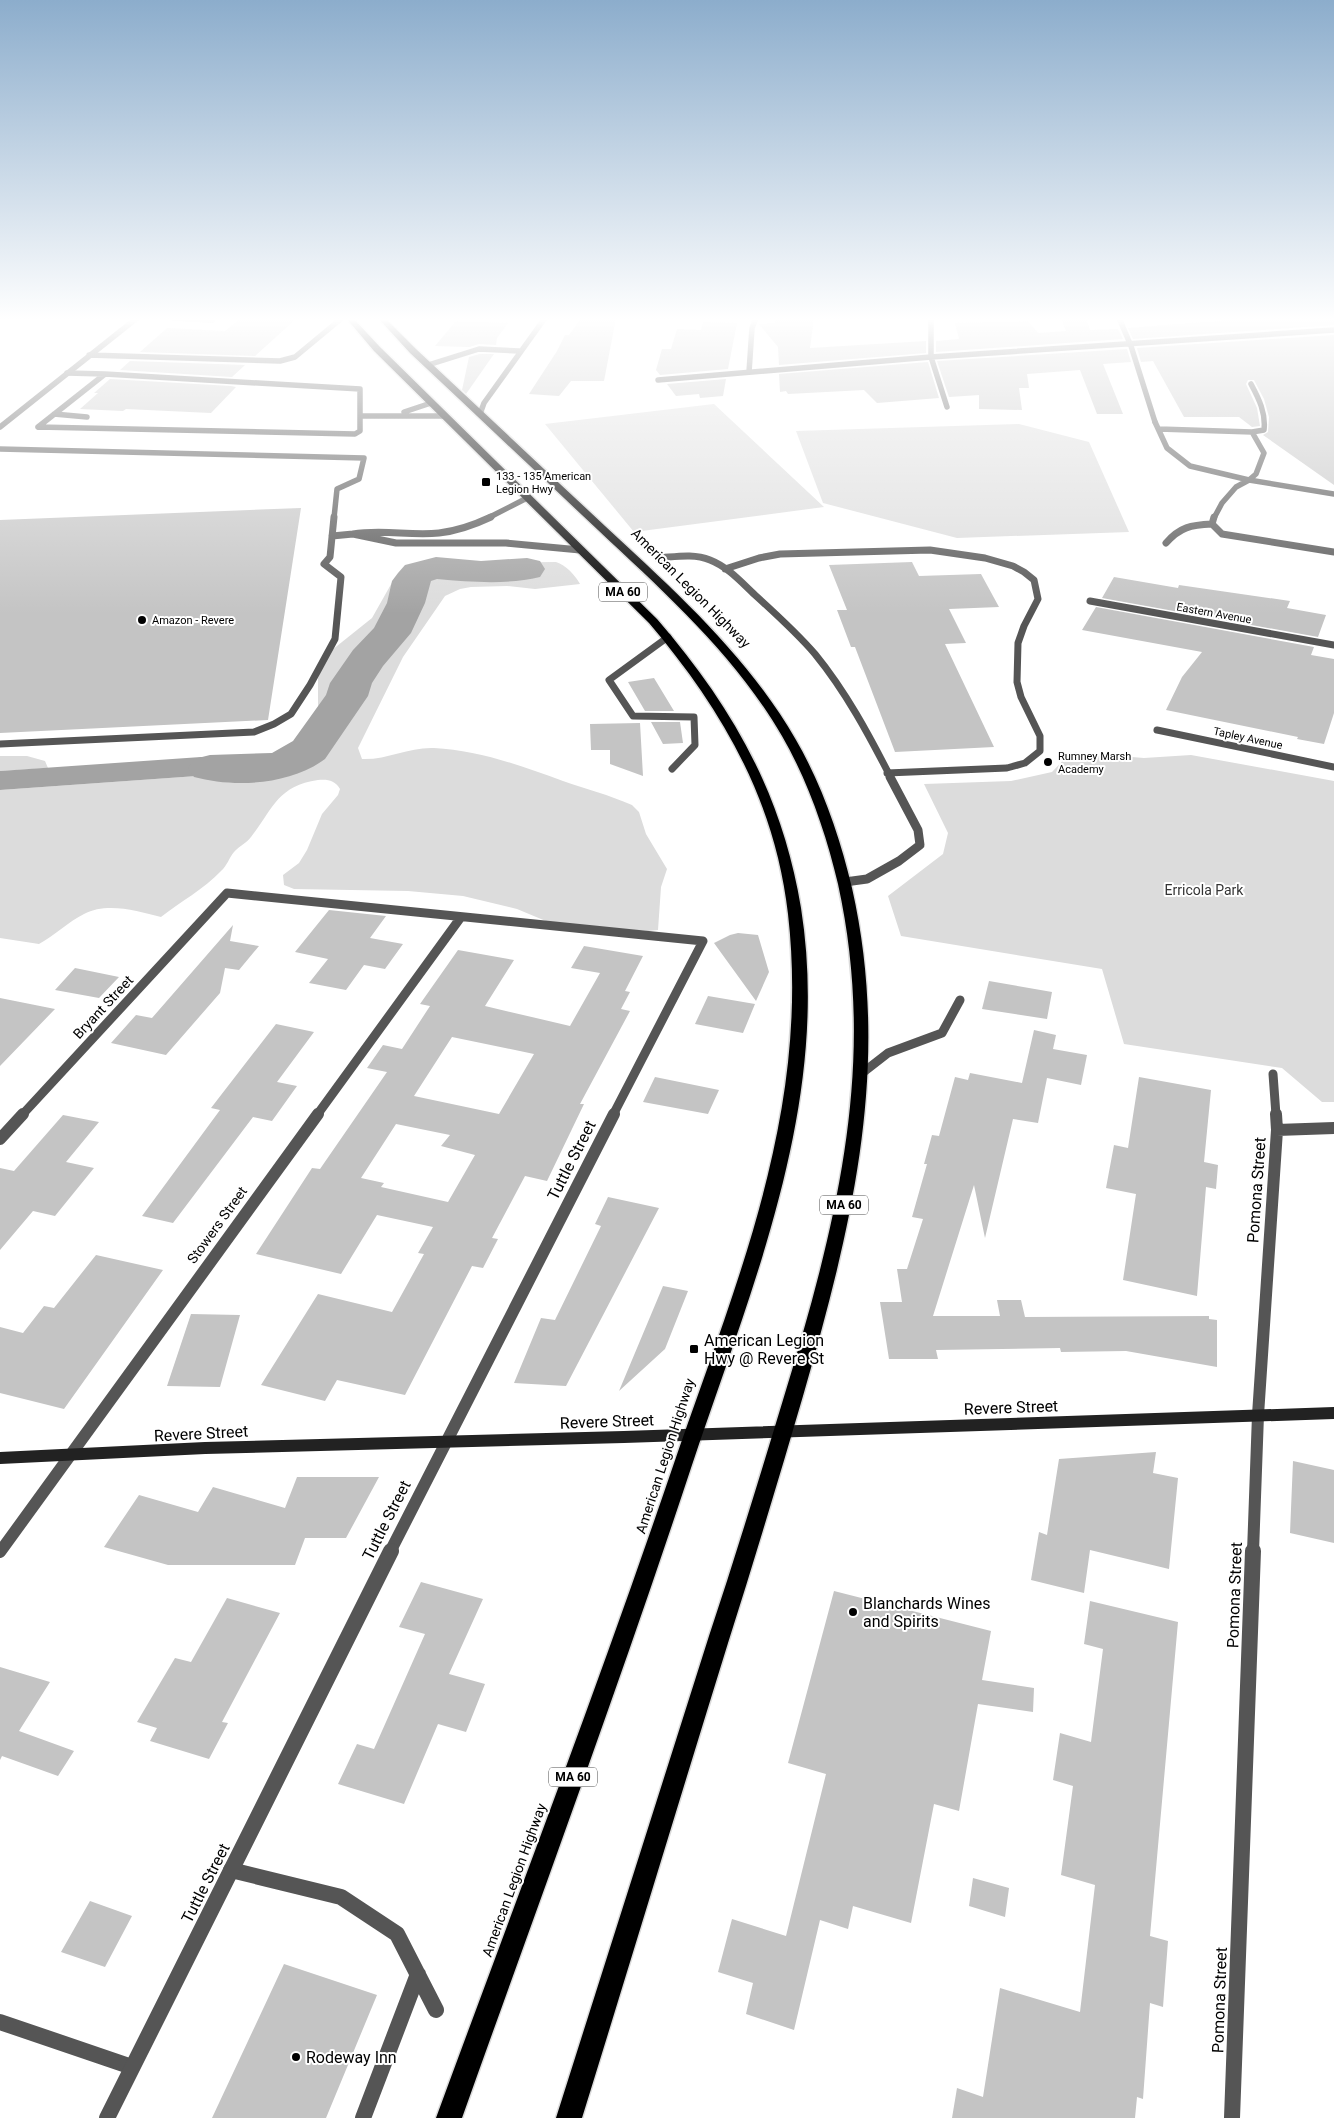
<svg xmlns="http://www.w3.org/2000/svg" width="1334" height="2118" font-family="Roboto,sans-serif">
  <style>
    .green { fill: #dcdcdc }
    .water { fill: #a3a3a3 }
    .lines { fill: none; stroke-linecap: round; stroke-linejoin: round }
    .river { fill: #a3a3a3; fill-rule: evenodd }
    .building { fill: #c4c4c4; fill-rule: evenodd }
    .highway-casing { stroke: #dbdbdb; stroke-width: 3 }
    .lane-far3 { stroke: #555; stroke-width: 5.5 }
    .lane-far2 { stroke: #555; stroke-width: 7 }
    .lane-far1 { stroke: #555; stroke-width: 9 }
    .lane { stroke: #555; stroke-width: 16 }
    .street-far4 { stroke: #555; stroke-width: 5.5 }
    .street-far3 { stroke: #555; stroke-width: 7 }
    .street-far2 { stroke: #555; stroke-width: 9 }
    .street-far1 { stroke: #555; stroke-width: 12 }
    .street { stroke: #555; stroke-width: 16 }
    .secondary { stroke: #222; stroke-width: 12 }
    .highway { fill: #000; fill-rule: evenodd }
    .poi-dot { fill: #000; stroke: #fff; stroke-width: 2 }
    .labels { text-anchor: middle; stroke-width: 4; stroke-linejoin: round; paint-order: stroke }
    .far-poi-label { font-size: 11px; fill: #000; stroke: #fff; text-anchor: start }
    .far-street-label { font-size: 11px; fill: #000; stroke: #fff }
    .shield { fill: #fff; stroke: #4c4c4c; stroke-width: 1 }
    .shield-label { font-size: 12px; font-weight: bold; fill: #000 }
    .street-label { font-size: 14px; fill: #000; stroke: #fff }
    .park-label { font-size: 14px; fill: #333; stroke: #fff }
    .near-street-label { font-size: 16px; fill: #000; stroke: #fff }
    .near-poi-label { font-size: 16px; fill: #000; stroke: #fff; text-anchor: start }
  </style>
  <rect width="100%" height="100%" fill="#fff"/>
  <path class="green" d="M714,404L824,507L634,532L545,424Z
    M1019,424L1089,442L1129,532L957,538L823,503L796,431Z
    M556,562C566,565 575,575 580,584L535,589L507,586L471,587L460,589L445,596L403,657L358,748L362,759C387,760 409,747 434,748C478,750 522,766 563,781C586,789 609,795 632,805L639,812L646,834L667,869L661,887L658,930L648,931L553,924L517,909L463,896L408,891L294,889L284,885L283,875L299,863L307,850L322,814L338,795L340,789C335,780 327,779 318,780C277,786 273,809 251,837C247,843 239,846 234,852C229,858 227,866 221,871C204,889 180,902 161,917C137,911 107,902 84,914C68,922 55,935 39,944L0,938V790L211,775L229,777L255,774L272,775L288,765L282,754L299,746L316,726L318,718V678L327,654L372,618L394,579L403,570L416,564L428,563Z
    M1071,752L1144,758L1191,755L1334,781V1102H1322L1282,1068L1124,1044L1102,969L901,936L888,896L943,854L948,833L924,784L1011,781L1052,772Z
    M0,756H27L45,761L48,768L0,771Z"/>
  <path class="water" d="M282,754L288,765L287,769L271,775L255,774L229,777L211,775L0,790V771L201,757H251Z"/>
  <g class="lines">
    <path class="river" d="M436,557L481,561L527,558L540,561L545,569L540,577C506,585 472,582 437,579L431,581L425,603L411,633L383,666L372,683L368,696L325,759C290,785 235,788 194,777L188,768L194,759L210,755L272,753L293,741L326,695L330,683L353,650L374,628L387,603L392,581L398,573L405,565Z"/>
  </g>
  <path class="building" d="M241,318H297L255,356L140,352L167,328L225,331Z
    M581,318H616L604,381H571L559,396L529,394L557,351L565,335H569Z
    M775,318H814L810,348L926,341V353L779,365L778,347L759,324L775,323Z
    M1061,318H1086L1090,330L1118,329L1123,339L936,352V341L959,339L955,323L1028,321L1038,333L1066,331Z
    M1254,318H1334V325L1133,339L1128,328Z
    M456,321L508,323L497,338L496,345L479,344L469,347L435,346Z
    M703,322L737,323L728,369L660,375L656,370L662,349H671L677,329L701,330Z
    M1334,335V485L1263,435L1268,432L1269,417L1264,399L1254,380H1248L1246,384L1257,408L1260,426L1252,427L1239,417H1184L1153,361L1141,362L1137,348Z
    M1127,349L1131,362L1103,364L1123,414H1097L1080,370L1027,374L1029,388H1019L1022,410L979,409V395L949,397L937,361Z
    M480,354H494L466,394L462,390L469,357Z
    M130,361L245,365L232,377L120,370Z
    M928,362L939,398L877,403L864,390L788,394L786,391L780,392L779,374Z
    M110,379L231,386L236,387L211,413L126,409L123,411L80,409L98,393H94Z
    M726,379L723,396L700,398L699,394L676,396L667,384Z
    M301,508L268,720L0,733V520Z
    M912,562L919,576L981,574L999,607L949,609L966,643L945,644L994,747L895,752L855,647H851L837,610H847L829,565Z
    M1114,577L1178,588L1179,585L1290,601L1287,608L1326,615L1318,637L1102,598Z
    M1096,607L1314,647L1311,655L1334,659V713L1324,744L1297,739L1298,737L1166,710L1182,677L1202,652L1082,630Z
    M654,678L674,711H645L628,682Z
    M651,722H680L683,743L663,744Z
    M640,723L643,776L610,764V750H591L590,724Z
    M329,910L386,916L370,938L403,944L385,969L364,965L346,990L309,983L328,959L295,952Z
    M233,925L230,941L259,946L239,970L225,968L220,993L166,1055L111,1043L136,1015L152,1018Z
    M738,933L758,935L769,972L756,1001L714,943L730,935Z
    M584,946L643,956L625,991L630,992L621,1009L630,1011L580,1104H584L547,1181L525,1176L492,1238L498,1239L483,1268L472,1266L405,1395L337,1380L325,1401L261,1385L318,1294L392,1312L424,1254L418,1253L433,1227L377,1215L341,1274L256,1254L312,1168L320,1169L387,1072L367,1068L383,1045L402,1049L430,1006L420,1004L458,950L514,960L485,1006L570,1026L600,973L571,968ZM452,1037L534,1054L499,1114L414,1096ZM396,1124L450,1135L441,1146L475,1155L448,1202L381,1187L384,1183L361,1178Z
    M75,968L119,977L99,998L55,990Z
    M989,981L1052,992L1047,1019L982,1009Z
    M708,996L755,1004L743,1033L695,1024Z
    M0,998L55,1009L0,1066Z
    M276,1024L314,1032L277,1082L297,1086L272,1121L253,1117L173,1223L142,1216L220,1110L211,1108Z
    M1034,1030L1056,1035L1053,1049L1087,1055L1081,1085L1047,1078L1038,1123L1013,1119L985,1238L974,1185L933,1316H1000L997,1300H1021L1025,1317L1209,1316V1319L1217,1320V1367L1126,1351L1061,1352L1060,1348L936,1350L938,1359H889L880,1302H902L897,1269H907L923,1219L912,1217L927,1164H924L932,1135L939,1136L955,1077L968,1080L970,1073L1022,1083Z
    M655,1077L719,1090L708,1114L643,1102Z
    M1139,1077L1211,1090L1204,1162L1218,1165L1216,1189L1206,1187L1197,1296L1123,1280L1136,1194L1106,1188L1114,1145L1128,1148Z
    M63,1115L99,1122L66,1162L94,1168L55,1216L33,1211L0,1250V1168L14,1171Z
    M608,1197L659,1208L566,1386L514,1383L541,1318L555,1320L601,1226L595,1224Z
    M96,1255L163,1270L64,1409L0,1393V1327L23,1333L44,1306L54,1308Z
    M663,1286L688,1291L665,1349L619,1391Z
    M191,1314L240,1315L220,1387L167,1386Z
    M1156,1452L1153,1473L1178,1478L1169,1569L1090,1550L1084,1593L1031,1580L1039,1532L1047,1535L1059,1459Z
    M1293,1461L1334,1470V1543L1290,1533Z
    M297,1477H379L346,1538H305L295,1565H168L104,1547L139,1495L198,1512L213,1487L285,1508Z
    M421,1582L483,1599L449,1674L485,1684L466,1732L438,1724L404,1804L338,1784L357,1744L374,1749L425,1634L399,1627Z
    M834,1591L991,1631L982,1680L1034,1688L1033,1712L978,1704L959,1811L934,1804L911,1923L853,1906L848,1929L820,1920L794,2030L746,2014L753,1983L718,1972L732,1919L786,1936L826,1774L788,1763Z
    M227,1598L280,1613L222,1722L228,1723L209,1759L150,1741L157,1728L137,1722L175,1658L191,1662Z
    M1090,1601L1178,1622L1150,1936L1168,1941L1163,2007L1150,2003L1143,2099L1137,2097L1135,2118H952L957,2088L983,2097L1000,1988L1080,2012L1095,1885L1061,1875L1073,1786L1053,1780L1060,1733L1091,1742L1103,1649L1084,1644Z
    M0,1667L50,1682L19,1731L74,1751L58,1776L2,1756L0,1760Z
    M973,1878L1009,1888L1005,1917L969,1906Z
    M90,1901L132,1916L105,1967L61,1952Z
    M284,1964L377,1995L326,2118H212Z"/>
  <g class="lines">
    <g class="highway-casing">
      <path id="highway" d="M346,318H353L380,347L657,619C732,706 782,793 801,908C832,1103 751,1288 691,1468C619,1686 539,1902 462,2118H436C515,1903 597,1689 671,1472C734,1287 811,1115 788,914C775,800 722,709 649,623L374,351Z
        M378,318H385L416,349C479,408 542,467 605,526C675,591 747,655 796,740C822,785 840,837 852,888C892,1065 852,1226 803,1396C779,1478 754,1561 728,1643C679,1801 631,1960 582,2118H556C607,1957 658,1797 709,1636C735,1558 759,1479 783,1400C836,1226 878,1066 838,884C826,833 808,781 782,736C735,655 665,593 598,530C535,471 473,412 410,353Z"/>
    </g>
    <path class="lane-far3" d="M173,318L212,320
      M428,365L479,349L519,351
      M67,373L105,374
      M1251,384C1259,399 1266,413 1264,430L1252,432
      M404,412L431,403
      M54,414L87,417
      M1155,422L1167,448L1190,466L1249,480L1256,474L1264,453L1252,432L1159,429
      M38,427L105,374L360,389V416H444
      M38,427L355,434L360,431V416
      M0,449L364,458L359,479L337,489L334,518
      M488,518L527,498
      M1214,518L1222,503L1236,487L1249,480L1334,494"/>
    <path class="lane-far2" d="M491,517C474,525 457,531 439,533C410,536 382,529 353,534L396,543H506L580,550
      M1214,517L1212,524L1222,534L1334,552
      M332,536L353,534
      M1166,543C1180,527 1191,525 1212,524
      M657,558C675,557 693,553 710,560C728,567 741,582 755,595C776,614 797,633 815,654C846,692 869,735 891,778
      M725,569L759,558L780,554L930,550L985,558L1013,566L1024,572L1034,580L1038,599L1024,626L1018,643L1017,682L1021,697L1040,736V751L1025,763L1007,768L887,773
      M668,637L609,680L633,716L694,717L695,745L672,769
      M0,744L254,732L274,724L291,714L310,685L335,639L341,577L324,564L330,557L334,517"/>
    <path class="lane-far1" d="M845,882L867,879L899,861L920,845L918,830L890,777"/>
    <path class="lane" d="M231,1870L341,1897L397,1934L436,2010
      M0,2022L132,2067
      M363,2118L418,1974"/>
    <path class="street-far4" d="M931,318V357L947,407
      M1119,318L1131,346L1155,422
      M89,355L280,361L295,357L342,318
      M749,372L752,328L756,318
      M658,380L931,357L1334,330
      M480,414L484,403L545,318
      M0,427L137,318"/>
    <path class="street-far3" d="M1090,601L1334,645
      M1157,730L1334,767"/>
    <path class="street-far2" d="M861,1074L888,1053L942,1033L960,1000
      M1273,1074L1276,1115
      M22,1115L227,893L703,941L613,1115
      M317,1115L461,917"/>
    <path class="street-far1" d="M1277,1130L1334,1128
      M0,1139L23,1114
      M0,1552L318,1114
      M390,1552L614,1114
      M1253,1552L1258,1415L1277,1130L1276,1114"/>
    <path class="street" d="M107,2118L391,1551
      M1232,2118L1253,1551"/>
    <path class="secondary" d="M0,1458L205,1448L624,1437L1334,1413"/>
    <use href="#highway" class="highway"/>
  </g>
  <linearGradient id="sky" x2="0" y2="1"><stop stop-color="#8cadcc"/><stop offset="0.52" stop-color="#fff"/><stop offset="1" stop-color="#fff" stop-opacity="0"/></linearGradient>
  <rect width="1334" height="614" fill="url(#sky)"/>
  <g class="poi-dot">
    <rect x="481" y="477" width="10" height="10" rx="2.5"/>
    <circle cx="142" cy="620" r="5"/>
    <circle cx="1048" cy="762" r="5"/>
    <rect x="689" y="1344" width="10" height="10" rx="2.5"/>
    <circle cx="853" cy="1612" r="5"/>
    <circle cx="296" cy="2057" r="5"/>
  </g>
  <g class="labels">
    <g class="far-poi-label">
      <text x="496" y="480">133 - 135 American<tspan x="496" dy="13">Legion Hwy</tspan></text>
      <text x="152" y="624">Amazon - Revere</text>
      <text x="1058" y="760">Rumney Marsh<tspan x="1058" dy="13">Academy</tspan></text>
    </g>
    <g class="far-street-label">
      <text transform="translate(1214 613) rotate(10)" y="4">Eastern Avenue</text>
      <text transform="translate(1248 738) rotate(12)" y="4">Tapley Avenue</text>
    </g>
    <g class="shield">
      <rect x="599" y="582.5" width="48" height="19" rx="4"/>
      <rect x="820" y="1195.5" width="48" height="19" rx="4"/>
      <rect x="549" y="1767.5" width="48" height="19" rx="4"/>
    </g>
    <g class="shield-label">
      <text x="623" y="596">MA 60</text>
      <text x="844" y="1209">MA 60</text>
      <text x="573" y="1781">MA 60</text>
    </g>
    <g class="street-label">
      <text transform="translate(691 588) rotate(45)" y="5">American Legion Highway</text>
      <text transform="translate(103 1007) rotate(-47)" y="5">Bryant Street</text>
      <text transform="translate(217 1225) rotate(-54)" y="5">Stowers Street</text>
      <text transform="translate(665 1456) rotate(-72)" y="5">American Legion Highway</text>
      <text transform="translate(514 1880) rotate(-70)" y="5">American Legion Highway</text>
    </g>
    <g class="park-label">
      <text x="1204" y="895">Erricola Park</text>
    </g>
    <g class="near-street-label">
      <text transform="translate(571 1160) rotate(-63)" y="6">Tuttle Street</text>
      <text transform="translate(1256 1190) rotate(-86)" y="6">Pomona Street</text>
      <text transform="translate(1011 1407) rotate(-2)" y="6">Revere Street</text>
      <text transform="translate(607 1421) rotate(-2)" y="6">Revere Street</text>
      <text transform="translate(201 1433) rotate(-3)" y="6">Revere Street</text>
      <text transform="translate(386 1520) rotate(-63)" y="6">Tuttle Street</text>
      <text transform="translate(1234 1595) rotate(-88)" y="6">Pomona Street</text>
      <text transform="translate(205 1883) rotate(-63)" y="6">Tuttle Street</text>
      <text transform="translate(1219 2000) rotate(-88)" y="6">Pomona Street</text>
    </g>
    <g class="near-poi-label">
      <text x="704" y="1346">American Legion<tspan x="704" dy="18">Hwy @ Revere St</tspan></text>
      <text x="863" y="1609">Blanchards Wines<tspan x="863" dy="18">and Spirits</tspan></text>
      <text x="306" y="2063">Rodeway Inn</text>
    </g>
  </g>
</svg>
